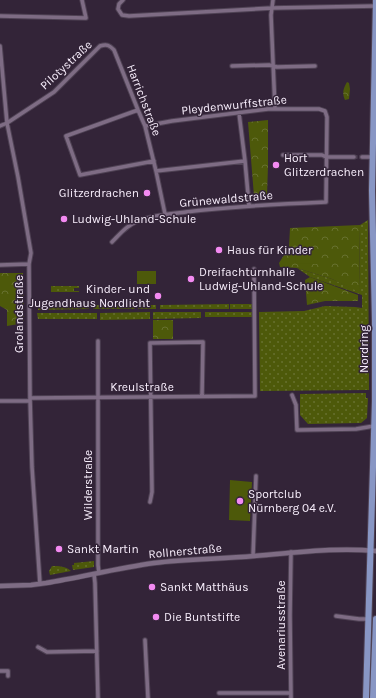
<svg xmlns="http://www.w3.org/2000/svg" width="376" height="698" font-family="Karla,sans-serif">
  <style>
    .grass { fill: url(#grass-dots) }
    .park { fill: url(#park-crowns) }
    .pitch { fill: #4d590a }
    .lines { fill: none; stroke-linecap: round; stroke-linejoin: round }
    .minor-tunnel { stroke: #514255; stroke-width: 3.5; stroke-dasharray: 3.5 2; stroke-linecap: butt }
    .minor-casing { stroke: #4f4254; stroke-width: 5.5 }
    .tertiary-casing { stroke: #4f4254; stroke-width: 6 }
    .primary-casing { stroke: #4f4254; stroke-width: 8 }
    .minor { stroke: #7e6c84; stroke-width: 3.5 }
    .tertiary { stroke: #7e6c84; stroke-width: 4.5 }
    .primary { stroke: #8896c4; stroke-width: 6 }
    .poi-dot { fill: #f38af1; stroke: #332438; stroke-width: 1.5 }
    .labels { text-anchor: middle; stroke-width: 3; stroke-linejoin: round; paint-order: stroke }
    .street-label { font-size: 12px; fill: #f8eefc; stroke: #332438 }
    .poi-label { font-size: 12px; fill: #f8eefc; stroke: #332438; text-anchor: start }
  </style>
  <defs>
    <pattern id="grass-dots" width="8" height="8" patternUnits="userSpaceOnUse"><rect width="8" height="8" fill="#4d590a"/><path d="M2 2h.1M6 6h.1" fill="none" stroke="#67712f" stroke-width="1.8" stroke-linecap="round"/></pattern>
    <pattern id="park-crowns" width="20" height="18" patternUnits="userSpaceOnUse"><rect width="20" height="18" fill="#4d590a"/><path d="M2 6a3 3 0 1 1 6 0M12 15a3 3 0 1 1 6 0" fill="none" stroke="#67712f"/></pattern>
  </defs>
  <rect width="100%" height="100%" fill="#332438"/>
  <path class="grass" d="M368,220L369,390L260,391L259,312L304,311L325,306L355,307L362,308V295L310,277L297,268L332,279L359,291L360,225Z
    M51,286H79V288H74V291H79V292H51Z
    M229,304V309H160V305Z
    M230,304H253V309H230Z
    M38,305H89V309L38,310Z
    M93,305H135V309H93Z
    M138,305H156V309H138Z
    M150,312V319L100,320V313Z
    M153,312H201V318L153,319Z
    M205,312H253V317H205Z
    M37,313H97V319H38Z
    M366,393V398H368L367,418L361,423L308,424L300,415V394Z
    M94,561V567L73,570L72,565H74V563Z
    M372,565L373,566L371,630L373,652L371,698H368Z
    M52,566C59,566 65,566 71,571L50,575L49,571Z"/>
  <path class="park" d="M347,82L349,83L350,89L349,99L345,100C342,93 343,89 347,82Z
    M268,120V166L267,196H254L248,122Z
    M360,225L359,292L332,279L297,268L280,267L279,263L289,247L290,228Z
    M0,273H23L24,323L7,326V310L0,306Z
    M310,277L358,295V301H325L307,305L305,280Z
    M153,320H173V339H153Z"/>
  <path class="pitch" d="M296,249L317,250V264L295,263Z
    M137,271H156V284H137Z
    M230,480L252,482L250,521L229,520Z"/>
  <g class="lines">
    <path class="minor-tunnel" d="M354,157H362"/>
    <g class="minor-casing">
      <path id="minor" d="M123,0L119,4L118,9L122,15L129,16L272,8L376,6
        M273,0L271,15L275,109
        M0,16L86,18L82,0
        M0,46L7,123L18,177L31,253L29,264L30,398L32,467L40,584
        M232,66L269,65L277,67L315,66
        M138,110L66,136L80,175L154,161
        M239,113L245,161L249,205
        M0,126L7,123L54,92L100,46C107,44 109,45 114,50L138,110L145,126L156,171L165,214
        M283,155H322L326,157H354
        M362,157H372
        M156,171L245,161
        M112,242C120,234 127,225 138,221C153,215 170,214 186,212C233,206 279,204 326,202L327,117L325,111L319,109H268L172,121L145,126
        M0,265L29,264
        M98,341V565L99,573
        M292,395L296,405L297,430L356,429L374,426
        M30,398L255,396L254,269
        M0,401H30
        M150,502L152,492L150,343L203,342L202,396
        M291,552L290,615L291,698
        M253,556L256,476
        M94,574L95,583L98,698
        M336,616L359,619H368
        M145,640L148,698
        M38,647L47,652L97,651
        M0,671H8V676
        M219,693H291"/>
    </g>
    <g class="tertiary-casing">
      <path id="tertiary" d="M0,586L31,585L46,583C82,577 118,568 154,563C187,559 221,559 254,556C295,553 335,547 376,551"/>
    </g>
    <g class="primary-casing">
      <path id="primary" d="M366,698L375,401V321L372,191L376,0
        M373,698L376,619"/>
    </g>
    <use href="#minor" class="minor"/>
    <use href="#tertiary" class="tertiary"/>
    <use href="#primary" class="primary"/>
  </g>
  <g class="poi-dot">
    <circle cx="276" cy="165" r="4"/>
    <circle cx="147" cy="193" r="4"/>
    <circle cx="64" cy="219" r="4"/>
    <circle cx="219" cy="250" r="4"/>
    <circle cx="191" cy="279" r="4"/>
    <circle cx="158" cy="296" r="4"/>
    <circle cx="240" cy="501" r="4"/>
    <circle cx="59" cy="549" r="4"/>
    <circle cx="152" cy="587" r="4"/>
    <circle cx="156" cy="617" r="4"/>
  </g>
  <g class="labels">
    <g class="street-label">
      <text transform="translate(66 65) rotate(-43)" y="4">Pilotystraße</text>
      <text transform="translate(144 100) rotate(69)" y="4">Harrichstraße</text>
      <text transform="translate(234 105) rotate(-6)" y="4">Pleydenwurffstraße</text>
      <text transform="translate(226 199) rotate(-5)" y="4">Grünewaldstraße</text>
      <text transform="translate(19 314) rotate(-90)" y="4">Grolandstraße</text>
      <text transform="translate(364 349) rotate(-90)" y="4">Nordring</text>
      <text x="142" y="391">Kreulstraße</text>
      <text transform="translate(88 485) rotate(-90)" y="4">Wilderstraße</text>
      <text transform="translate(185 551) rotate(-5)" y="4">Rollnerstraße</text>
      <text transform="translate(281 625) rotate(-90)" y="4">Avenariusstraße</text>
    </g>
    <g class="poi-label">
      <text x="284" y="162">Hort<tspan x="284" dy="14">Glitzerdrachen</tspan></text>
      <text x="139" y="197" text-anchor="end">Glitzerdrachen</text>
      <text x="72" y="223">Ludwig-Uhland-Schule</text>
      <text x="227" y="254">Haus für Kinder</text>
      <text x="199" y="276">Dreifachturnhalle<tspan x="199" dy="14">Ludwig-Uhland-Schule</tspan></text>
      <text x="150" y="293" text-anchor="end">Kinder- und<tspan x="150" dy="14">Jugendhaus Nordlicht</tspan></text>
      <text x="248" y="498">Sportclub<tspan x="248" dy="14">Nürnberg 04 e.V.</tspan></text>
      <text x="67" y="553">Sankt Martin</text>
      <text x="160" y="591">Sankt Matthäus</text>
      <text x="164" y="621">Die Buntstifte</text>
    </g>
  </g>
</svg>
